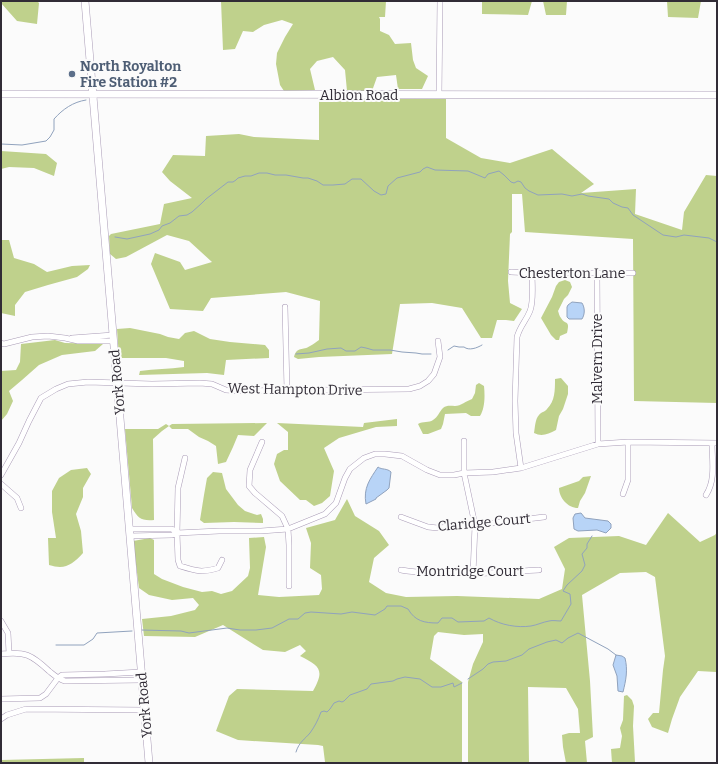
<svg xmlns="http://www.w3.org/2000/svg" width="718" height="764" font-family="Bitter,serif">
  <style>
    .green { fill: #bfd18c }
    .water { fill: #b8d4f7; stroke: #90a2bd }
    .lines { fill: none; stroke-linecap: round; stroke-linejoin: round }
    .stream { stroke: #90a2bd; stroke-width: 1 }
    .street-casing { stroke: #aa9cb7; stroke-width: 6 }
    .secondary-casing { stroke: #aa9cb7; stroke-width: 8 }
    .street { stroke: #fff; stroke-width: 5 }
    .secondary { stroke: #fff; stroke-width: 7 }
    .service-dot { fill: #5c6f8a; stroke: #fbfbfb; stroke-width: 1.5 }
    .labels { text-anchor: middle; stroke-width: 4; stroke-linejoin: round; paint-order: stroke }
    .service-label { font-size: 14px; font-weight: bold; fill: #4e5e75; stroke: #fbfbfb; text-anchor: start }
    .street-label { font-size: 14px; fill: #312c36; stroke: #fbfbfb }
  </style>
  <rect width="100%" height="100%" fill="#fbfbfb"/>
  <path class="green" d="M1,1H37L39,3L37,24L17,21L1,3Z
    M221,1H386L385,17H379L380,19V31L389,35L395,44L411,43L413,60L416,68L428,76L422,89H398L396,75L377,77L372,91H347L345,70L333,57L317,61L310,69L315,90L284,91L280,85L276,64L277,53L285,37L293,24L282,20L264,25L253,32L243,31L235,49L223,50Z
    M482,1H532L528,15L482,14Z
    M543,1H567L566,15H546Z
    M667,1H701L698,18L668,17Z
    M319,99H446V138L481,158L510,163L552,149L594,184L581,193L636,189L635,214L682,230L684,212L706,175L717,176V403L634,401L633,239L525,232L522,194H512V232L510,234L508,281L510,303L522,309L514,321L506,320H497L492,338H481L462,308L432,303L400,304L392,354L319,357L298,359L294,357C297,346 303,351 310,346C314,344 316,342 319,340L320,301L286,292L211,298L203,311L170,309L151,264L155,253L180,262L185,270L212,262L189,241L167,235L126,257L116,259L110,254L109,236L111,234L160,224L164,204L192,198L170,181L162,172L173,155L205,156L206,136L239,134L254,137L319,140Z
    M1,151L46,154L57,163L54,176L34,168L9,167L1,169Z
    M1,240H9L14,258L34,264L47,272L72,266L90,265L88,269L77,277L48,285L25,292L15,305V316L1,313Z
    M565,280L570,282L572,287L568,295L564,299L558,311C559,313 559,316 561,318C566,326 570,319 567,333L560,336L559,340H556L551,335L541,318L552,297L556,286L559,282Z
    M130,328L160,334L168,337L179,339L185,333L194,331L210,339L230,342L265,345L269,350V358L226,360L224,375L207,373L139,375L140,371C155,369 169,369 184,367V361L166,358H119L117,329Z
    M55,340L65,343L103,344L95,351L62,355L39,365L22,380L9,391L13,401L7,414L1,421V371L16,370L20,362L21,344Z
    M561,378L568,386V394L563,409L559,416L556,430C548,434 542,437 534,433C535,428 535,419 539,415C541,412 545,412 547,409C555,401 555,390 555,379Z
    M479,383L484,386C485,396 485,408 480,416H471L466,413L445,414L443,424L441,429L428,434H423L418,424C423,421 429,423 433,420C438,417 439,412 443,408C447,405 450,406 455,406C461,406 466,401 472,399L475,393L476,385Z
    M397,419V426L376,427L339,438L324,448L334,471L330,496L322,503L314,506L306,500H300L280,481L274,464L277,454L284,450H288V432L277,423L363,427L364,423Z
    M267,423L254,436L238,435L233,447L226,462L218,464L216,446L208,441L199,437L188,429H172L169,426L162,431L153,439L154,520C141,521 138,518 132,508L125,429H158L166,424L169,426L172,424Z
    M87,468L91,474L83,488V497L76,514L81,531L83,553C72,565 65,570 49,565L48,538H56L52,512V491L59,478L71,470Z
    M213,472L222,473L226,489L238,505L245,511L257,515L261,514L263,519V523L234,522L204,523L200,520L204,495L207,478Z
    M591,476L585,493L580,501L578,508C568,508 559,498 559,488L579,481L583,477Z
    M347,499L355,516L379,531L389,545L374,558L369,582L386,593L406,597L457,596L539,599L562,589L565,569L554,547L569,538L619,536L646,545L668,513L700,542L715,535L717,532V675L716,672L698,671L680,697L672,719L668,733L652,727L648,719L653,713H659L663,670L665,656L655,577L646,572L620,573L582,595L590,681L593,737L585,741L587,763H566L563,747L562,735L569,733H580L578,709L566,688L528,687L529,763H468V682L473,664L483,642V634L464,635L438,632L434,636L430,659L462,682V763H321L325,762L323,746L318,745L238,740L216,731L229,696L237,689L313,691C325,670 320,666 300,656L306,651L300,645L285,652L263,650L223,625L195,637L144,636L142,619L171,616L195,610L199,605L193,598L172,600L149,595L139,588L133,541L150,538L154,540V574L162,579L183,587L202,592L212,591L221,594L232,591L248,576L250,568L249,538L264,537L266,547L258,595L279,597L319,595L322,589L321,575L310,568L311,543L306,528L335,520Z
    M627,695L632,700L634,706L633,726L635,762L612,763L611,749L620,748L622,736L620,728L623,720L624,696Z
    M84,758V763H1V760Z"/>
  <path class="water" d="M572,302L582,303C585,308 585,314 582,319H569L567,317V307L568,305Z
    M378,467C382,470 387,468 391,472L389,488L387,490L376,498V499L366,504C363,488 370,479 378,467Z
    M581,513L585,518L608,521L611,524V528L606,533L597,530L578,531L574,529L573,518L575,514Z
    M616,655L622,656L625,658C628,670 626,680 623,692L618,691L617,676L613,665Z"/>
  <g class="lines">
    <path class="stream" d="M1,144L22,145L46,141L50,137L54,130V119C63,109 73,102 86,100
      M115,237L127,239L150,234L159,230L162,226L170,223L179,216L187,215L192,212L202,203L206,199L228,182H233L236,180L238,178L245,176H251L259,173H267L275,175H286L303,178H308L317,181L323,185H333L345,184L352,179H361L374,191L381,195L386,194L388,186L397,178L420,172L423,169L427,167L435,170L468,171L485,178L488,174L499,171L504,175L511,182L514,183L518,181L521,182L525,188L529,191L538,195L562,194L572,196L582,194L588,196L609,199L613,203L622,207L628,208L633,215L663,235L676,237L684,235L709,238L717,242
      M448,350L454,346L459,347H464C469,351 477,348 482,345
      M296,354L309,353L327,349L341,348L346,351H355L361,347L366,348L373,350H390L402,352L416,353L422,354H431
      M141,630L181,631L189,633L227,628L240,630H256L272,628L289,619H298L305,613L311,612L341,614L352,612L375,615L385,609L387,606H401L408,609C415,621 424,623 438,623L442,618H452L458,622L484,621L489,618C501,625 517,628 531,626C537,625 543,622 549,621C553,620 557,621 561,621L571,604L570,594L563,591L567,585L582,571L585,565L582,554L587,548V544L592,536
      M56,645H84L93,639L97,633L132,631
      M468,679L483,669L488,664L493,662L506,661L522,655L529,649L547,642L556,640L562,643L568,638L578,633L608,649L616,655
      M296,752C299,742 305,739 310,733C315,726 318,720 321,712L324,711L327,712L330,709L334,703L339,701L342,702L344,701L350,695L367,689L371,684L393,681L397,679L405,677L420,679L432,687H441L453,683L454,687L462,683"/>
    <g class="street-casing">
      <path id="street" d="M439,95L440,1
        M511,272L532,273H633
        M597,273L598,444
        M285,307L287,390
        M72,338L113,335
        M1,343L4,344L32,337L48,336L65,338L78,341H113
        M464,441V473L475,525L473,574
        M262,442L250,470L249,486L255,493L282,516L288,529L289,545V586
        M185,458L178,488L177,533L178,560L180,566C196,571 202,573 218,568L222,560
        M521,468L516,433L515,401L517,337C520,326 526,321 530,311C534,301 532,284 532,273
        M1,475L19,443L29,421L41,398L56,389L68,384L88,382L152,384L200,383L212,384L226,390L242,391L409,389L420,386L428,381L434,374L440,357L438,341
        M1,484L17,498L21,508
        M623,494L628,480V442
        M706,495C716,480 712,460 712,443
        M401,517L428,527L438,528L475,525L544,517
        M130,529H172L177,533
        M130,536L172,535L177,533L219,531H261L288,529L325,514L336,503L345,478L350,469L364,458L375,454H385L402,456L427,470L440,475H454L464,473L493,472L521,468L598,444L628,442L717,443
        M401,570C411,572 421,572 431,573C467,576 503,572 539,570
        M1,621L8,633L9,653
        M1,654C25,651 32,655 49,671C54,675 58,679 65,681L141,680
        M1,699L40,698L46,694L58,678L62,675L105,674L141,672
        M1,719L7,715L26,709L144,710"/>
    </g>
    <g class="secondary-casing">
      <path id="secondary" d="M85,1L149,763
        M1,94L717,95"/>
    </g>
    <use href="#street" class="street"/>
    <use href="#secondary" class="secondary"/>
  </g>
  <circle class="service-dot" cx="72" cy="74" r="4"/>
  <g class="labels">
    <g class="service-label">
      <text x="80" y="71">North Royalton<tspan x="80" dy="16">Fire Station #2</tspan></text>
    </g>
    <g class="street-label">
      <text x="359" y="100">Albion Road</text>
      <text x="572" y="278">Chesterton Lane</text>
      <text transform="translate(597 359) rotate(-90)" y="5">Malvern Drive</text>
      <text transform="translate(117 382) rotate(-95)" y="5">York Road</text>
      <text transform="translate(295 389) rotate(1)" y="5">West Hampton Drive</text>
      <text transform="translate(484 522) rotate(-5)" y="5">Claridge Court</text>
      <text x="470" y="576">Montridge Court</text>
      <text transform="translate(144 705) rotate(-95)" y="5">York Road</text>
    </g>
  </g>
  <rect width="718" height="764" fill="none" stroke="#312c36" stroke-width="4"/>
</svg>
